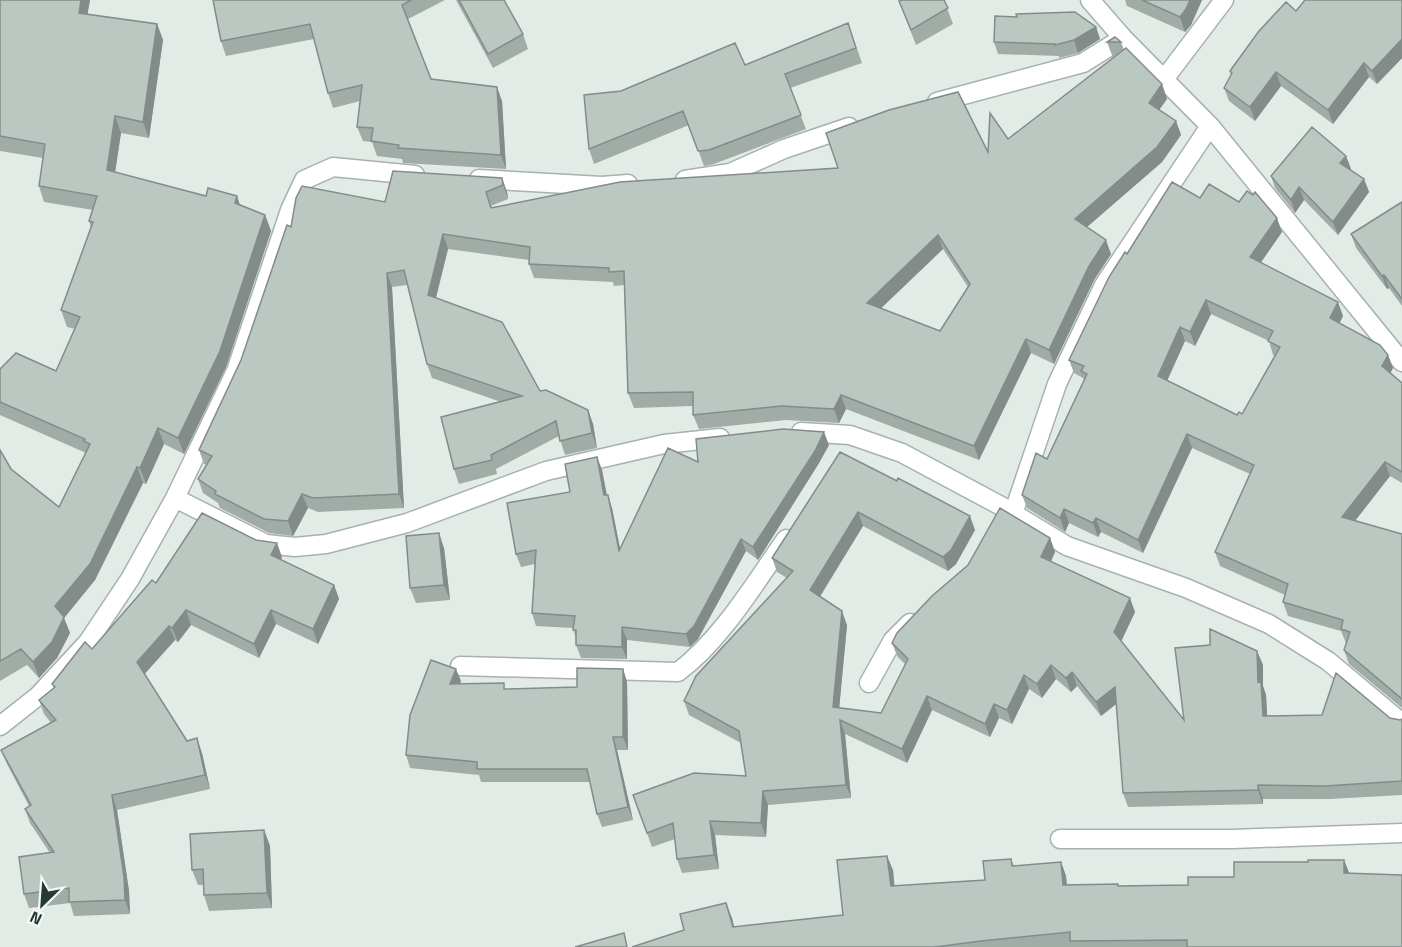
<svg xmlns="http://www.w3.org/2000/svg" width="1402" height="947" font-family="'Titillium Web',sans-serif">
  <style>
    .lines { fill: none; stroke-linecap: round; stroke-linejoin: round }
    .minor-casing { stroke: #a6b2ad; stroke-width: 21 }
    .minor { stroke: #fff; stroke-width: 18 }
    .wall { fill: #a1aca7; fill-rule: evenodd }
    .shaded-wall { fill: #838c88 }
    .building { fill: #bbc8c2; stroke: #838c88; stroke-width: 1.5; fill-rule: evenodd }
  </style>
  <rect width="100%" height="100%" fill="#e3ebe7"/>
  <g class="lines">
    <g class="minor-casing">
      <path id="minor" d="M1090,0L1123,38L1210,126L1402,362
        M1165,78L1224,0
        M937,102L1083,63L1123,38
        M479,179L602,186L628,184
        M685,180L730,173L784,149L849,127
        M801,432L850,435L902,453L1001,506L1067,546L1186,588L1269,624L1328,661L1402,723
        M175,498L266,544L295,547L326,544L407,523L546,471L664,444L720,438
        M1013,514L1057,384L1104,285L1210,126
        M460,666L678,672C721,640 755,583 786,539
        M869,683L893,640L910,623
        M0,726L38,696L88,642L130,579L175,498L236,371L290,210L304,180L333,167L415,175
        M1060,839H1233L1402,833"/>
    </g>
    <use href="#minor" class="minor"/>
  </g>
  <path class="wall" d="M0,0H90L87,14L157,24L163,40L149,138L121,133L115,172L206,196H237L240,205L265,215L271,231L226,367L184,454L164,444L146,484L143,483L95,580L64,618L70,633L57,658L39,678L27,665L0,681V450L11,469L59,507L86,453L0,415V369L56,371L75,329L67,327L61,310L91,227L89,221L93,210L44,202L39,186L43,158L0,151Z
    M213,0H445L408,19L431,79L502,101L506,169L403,163L402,159L377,156L372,142L363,141L357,127L360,101L333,108L328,93L314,39L226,56L221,41Z
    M456,0H504L523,34L528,49L493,68Z
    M944,0L953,24L916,45L899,1Z
    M1125,0H1202L1191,25L1185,32L1127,6Z
    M1402,0V58L1377,84L1369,77L1333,124L1281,86L1255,121L1229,101L1224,88L1231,75L1230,71L1296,11Z
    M1016,14L1096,27L1100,39L1078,53L1059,58V56L998,54L994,42L1017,17Z
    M848,23L862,63L790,88L806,129L714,164L704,166L689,125L594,164L589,149L621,91L745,65Z
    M1107,42H1121L1124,50L1162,84L1167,99L1159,110L1176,121L1181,135L1162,162L1087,227L1111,254L1094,280L1054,364L1031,353L979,460L846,409L839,423L786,420L699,429L693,415V406L634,408L628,393L624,285L614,286L613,282L534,278L529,264V260L448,249L436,298L540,391L588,410L593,424L597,448L565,455L559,436L496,469L497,474L459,484L454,469L501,402L432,378L427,364L407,285L392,287L404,508L318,512L308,508L293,536L269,533L220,508L218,503L203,493L198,479L207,465L204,464L199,450L241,360L291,227L385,202L502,178L507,192L508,199L491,206L492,207L838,168L988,152L1008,139L1114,58H1113ZM943,249L968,287L940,331L881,308Z
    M1346,156L1351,169L1350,170L1364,179L1369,192L1338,235L1304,200L1295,213L1275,188L1271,176Z
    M1200,198L1282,232L1261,262L1343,316L1339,324L1388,355L1393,368L1390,373L1402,383V483L1390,476L1355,521L1402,534V708L1349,664L1344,650L1346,643L1341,631L1288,616L1283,602L1285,595L1220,566L1215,552L1250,474L1192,448L1143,553L1101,532L1098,537L1069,523L1065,532L1027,508L1022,495L1047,459L1084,380L1083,378L1074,373L1069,360L1127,254ZM1211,314L1269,341L1273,355L1275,356L1242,414L1237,415L1167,380L1185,341L1195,346Z
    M1402,202V306L1389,288L1387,289L1356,248L1351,234Z
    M829,445L819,463L758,560L746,551L698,639L690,647L627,640V659L581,658L576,645V639L573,628L536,626L532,613L535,564L521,567L516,554L570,492L597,457L602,470L607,495L612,508L620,548L698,462Z
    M840,452L975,530L956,564L948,571L863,526L820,597L847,625L839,708L881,713L905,664L897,656L892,643L1050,538L1055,552L1051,562L1135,612L1121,641L1184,720L1257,651L1263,665V686L1266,695L1267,716L1390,718L1400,720L1402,719V795L1330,799H1263V804L1128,807L1123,793L1116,704L1101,716L1077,686L1071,692L1056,679L1042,698L1029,689L1012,724L999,718L990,737L932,710L907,763L845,734L851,798L768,805L766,837L715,835L719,869L682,873L677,859L675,839L652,847L633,795L746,776L741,743L689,715L684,701L787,578L777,572L772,558Z
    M444,548L450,600L416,603L410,588Z
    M282,557L281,560L334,585L339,599L318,644L276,624L259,658L191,625L178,642L175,640L144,674L187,741L202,753L210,789L117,810L129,891L130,914L74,916L70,903L29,908L24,894L50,853L30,823L25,809L29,806L7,764L1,750L51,723L44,714L39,700L54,688L52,684L92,649L156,583Z
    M623,669L627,682L628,750H617L633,820L602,827L597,814L590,782H481L479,775L410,768L406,755L461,681L460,684L506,689L577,687Z
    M264,830L270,846L272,908L209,911L204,895L203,885H198L192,870Z
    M1011,859L1014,866L1061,862L1066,876L1067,885L1119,886L1188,885L1234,877L1308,862L1344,860L1349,873L1402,947H632L732,918L734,927L843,915L893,870L894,886L985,880Z"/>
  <path class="shaded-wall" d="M81,0H90L85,29L79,13Z
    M1190,0H1202L1191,25L1185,32L1180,17Z
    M157,24L163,40L149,138L143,122Z
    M1096,27L1100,39L1078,53L1074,40Z
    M1402,39V58L1377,84L1372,71Z
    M1364,63L1369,77L1333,124L1328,110Z
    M1276,72L1281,86L1255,121L1250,107Z
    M1162,84L1167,99L1154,117L1149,103Z
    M497,87L502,101L506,169L501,155Z
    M115,116L121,133L113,186L107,170Z
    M1176,121L1181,135L1162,162L1080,233L1075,219Z
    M1346,156L1351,169L1345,176L1340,163Z
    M502,178L507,192L508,199L503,185Z
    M1364,179L1369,192L1338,235L1333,222Z
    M1299,187L1304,200L1295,213L1291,200Z
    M237,196L242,212L235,203Z
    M265,215L271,231L226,367L184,454L178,438Z
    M1277,218L1282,232L1255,271L1250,257Z
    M443,234L448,249L433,309L428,295Z
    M938,235L943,249L872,317L867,303Z
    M1106,240L1111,254L1094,280L1054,364L1049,350L1089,266Z
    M387,273L392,287L404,508L399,494Z
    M1384,275L1389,288L1387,289L1382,276Z
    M1206,300L1211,314L1195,346L1190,332Z
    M1338,302L1343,316L1335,332L1330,318Z
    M1180,327L1185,341L1163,390L1158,376Z
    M1026,339L1031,353L979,460L974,446Z
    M1388,355L1393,368L1387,380L1382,366Z
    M841,395L846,409L839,423L834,409Z
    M588,410L593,424L597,448L592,433Z
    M158,428L164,444L146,484L140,468Z
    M824,432L829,445L819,463L758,560L753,547Z
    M1187,434L1192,448L1143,553L1138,540Z
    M597,457L602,470L609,508L604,495Z
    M1385,462L1390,476L1347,531L1342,517Z
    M137,467L143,483L95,580L64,618L70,633L57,658L39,678L33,662L55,606Z
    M302,494L308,508L293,536L288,521Z
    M608,495L612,508L623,564L619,551Z
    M1064,509L1069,523L1065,532L1060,518Z
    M858,512L863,526L815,604L810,590Z
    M970,516L975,530L956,564L948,571L943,557Z
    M1096,518L1101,532L1098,537L1093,523Z
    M439,533L444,548L450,600L444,585Z
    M1050,538L1055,552L1046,571L1041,557Z
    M741,539L746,551L698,639L690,647L686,634Z
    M277,543L282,557L276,570L271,555Z
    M334,585L339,599L318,644L313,629Z
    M1130,598L1135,612L1119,646L1114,632Z
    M186,610L191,625L178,642L172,628Z
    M271,610L276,624L259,658L254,644Z
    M842,611L847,625L838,721L833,707Z
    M169,626L175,640L142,677L137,662Z
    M622,627L627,640V659L622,647Z
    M1257,651L1263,665V686L1266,695L1268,730L1263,716L1258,682Z
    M1051,665L1056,679L1042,698L1037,684Z
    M456,669L461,681L455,697L450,684Z
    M623,669L627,682L628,750L623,737Z
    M1072,672L1077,686L1071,692L1066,678Z
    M1024,675L1029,689L1012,724L1007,710Z
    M1115,687L1120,701L1101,716L1096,702Z
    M927,696L932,710L907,763L902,749Z
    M994,704L999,718L990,737L985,724Z
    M840,720L845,734L851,798L846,785Z
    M613,737L617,750L633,820L628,807Z
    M197,738L202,753L210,789L205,775Z
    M1258,785L1263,799V804L1258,790Z
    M763,791L768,805L766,837L761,823Z
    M112,795L117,810L129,891L130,914L125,900Z
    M710,821L715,835L719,869L714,855Z
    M264,830L270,846L272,908L267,893Z
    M887,856L893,870L896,901L891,886Z
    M1344,860L1350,875L1344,873Z
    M1061,862L1066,876L1068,900L1063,885Z
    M726,903L732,918L738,942L733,927Z"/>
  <path class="building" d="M0,0H81L79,13L157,24L143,122L115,116L107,170L206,196L208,188L237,196L235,203L265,215L220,351L178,438L158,428L140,468L137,467L90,564L55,606L64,617L52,642L33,662L21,649L0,661V450L11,469L59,507L90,444L84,441L85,439L0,402V369L16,353L56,371L80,317L61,310L93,222L89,221L97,196L39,186L45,144L0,136Z
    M213,0H411L402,5L431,79L497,87L501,155L398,148L399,145L371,141L373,128L357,127L362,85L328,93L310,24L221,41Z
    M459,0H504L523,34L488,54Z
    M902,0H944L948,8L911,30L899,1Z
    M1142,0H1190L1186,9L1180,17Z
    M1305,0H1402V39L1372,71L1364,63L1328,110L1276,72L1250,107L1224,88L1232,73L1230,71L1259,31L1286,2L1296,11Z
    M1075,12L1096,27L1074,40L1055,45V44L994,42L995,16L1017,17L1016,14Z
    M848,23L856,48L785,74L801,115L709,150L698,151L683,111L589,149L584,95L621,91L735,43L745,65Z
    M1115,37L1121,42H1107Z
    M1126,48L1162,84L1149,103L1176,121L1157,147L1075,219L1106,240L1089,266L1049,350L1026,339L974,446L841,395L834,409L781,406L693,415V392L628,393L624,271L609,272V268L529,264L530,247L443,234L428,295L502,322L540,391L546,390L588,410L592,433L560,441L556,421L491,455L492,460L454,469L441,417L522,396L427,364L404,270L387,273L399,494L313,498L302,494L288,521L264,519L215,494L216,491L198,479L212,456L199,450L241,360L287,225L291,227L296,198L302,186L385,202L393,171L502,178L503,185L486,192L491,208L620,182L838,168L826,133L889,110L958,92L988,152L990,113L1008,139ZM938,235L970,284L940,331L867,303Z
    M1312,127L1346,156L1340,163L1364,179L1333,222L1299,187L1291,200L1271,176Z
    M1172,182L1200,198L1209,184L1239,202L1247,191L1253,195L1255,192L1277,218L1250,257L1338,302L1330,318L1380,345L1388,355L1382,366L1402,383V472L1385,462L1342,517L1402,534V699L1344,650L1350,632L1341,629L1343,620L1283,602L1288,584L1215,552L1254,465L1187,434L1138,540L1096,518L1093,523L1064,509L1060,518L1022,495L1036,453L1047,459L1087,374L1081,371L1084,366L1069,360L1109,277L1125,252L1127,254ZM1206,300L1273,331L1268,341L1280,347L1242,414L1239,412L1237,415L1158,376L1180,327L1190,332Z
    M1402,202V299L1384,275L1382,276L1351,234Z
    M783,429L824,432L815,451L753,547L741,539L694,626L686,634L622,627V647L576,645V630H573L575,616L532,613L536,550L516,554L507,503L570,492L565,464L597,457L604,495H608L619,551L668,448L698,462L696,439Z
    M840,452L897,481L898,478L970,516L951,550L943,557L858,512L810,590L842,611L833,707L881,713L908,659L892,643L897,633L932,596L968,565L1000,508L1050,538L1041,557L1130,598L1114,632L1184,720L1175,648L1210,645V629L1257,651L1258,682L1261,681L1263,716L1322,715L1336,673L1390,718L1400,720L1402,719V781L1325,786L1258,785V790L1123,793L1115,687L1096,702L1072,672L1066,678L1051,665L1037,684L1024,675L1007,710L994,704L985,724L927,696L902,749L840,720L846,785L763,791L761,823L710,821L714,855L677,859L673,823L647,833L633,795L694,773L746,776L739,731L684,701L696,676L793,571L772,558Z
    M202,513L256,540L277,543L271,555L334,585L313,629L271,610L254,644L186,610L172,628L169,626L137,662L187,741L197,738L205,775L112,795L124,877L125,900L69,902V888L24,894L19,857L54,852L25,809L31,805L1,750L56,720L39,700L55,687L52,684L85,642L92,649L152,580L156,583Z
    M439,533L444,585L410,588L406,536Z
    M431,660L456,669L450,684L504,683V689L577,687V668L623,669V737H613L628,807L597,814L587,769H477V762L406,755L410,715Z
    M264,830L267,893L204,895L203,869L192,870L190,834Z
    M887,856L891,886L985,880L983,861L1011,859L1012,866L1061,862L1063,885L1118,884V886L1188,885V877H1234V862H1308V860H1344V873L1402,875V947H1187V940L1070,941V932L981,941L935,947H632L684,930L680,914L726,903L733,927L843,915L837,860Z
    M624,933L627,947H575Z"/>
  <g transform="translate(42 905) rotate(205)" stroke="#f3f8f5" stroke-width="4.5" paint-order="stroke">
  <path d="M0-4.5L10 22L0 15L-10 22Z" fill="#253a33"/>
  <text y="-9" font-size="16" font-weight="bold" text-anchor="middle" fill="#253a33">N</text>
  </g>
</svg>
